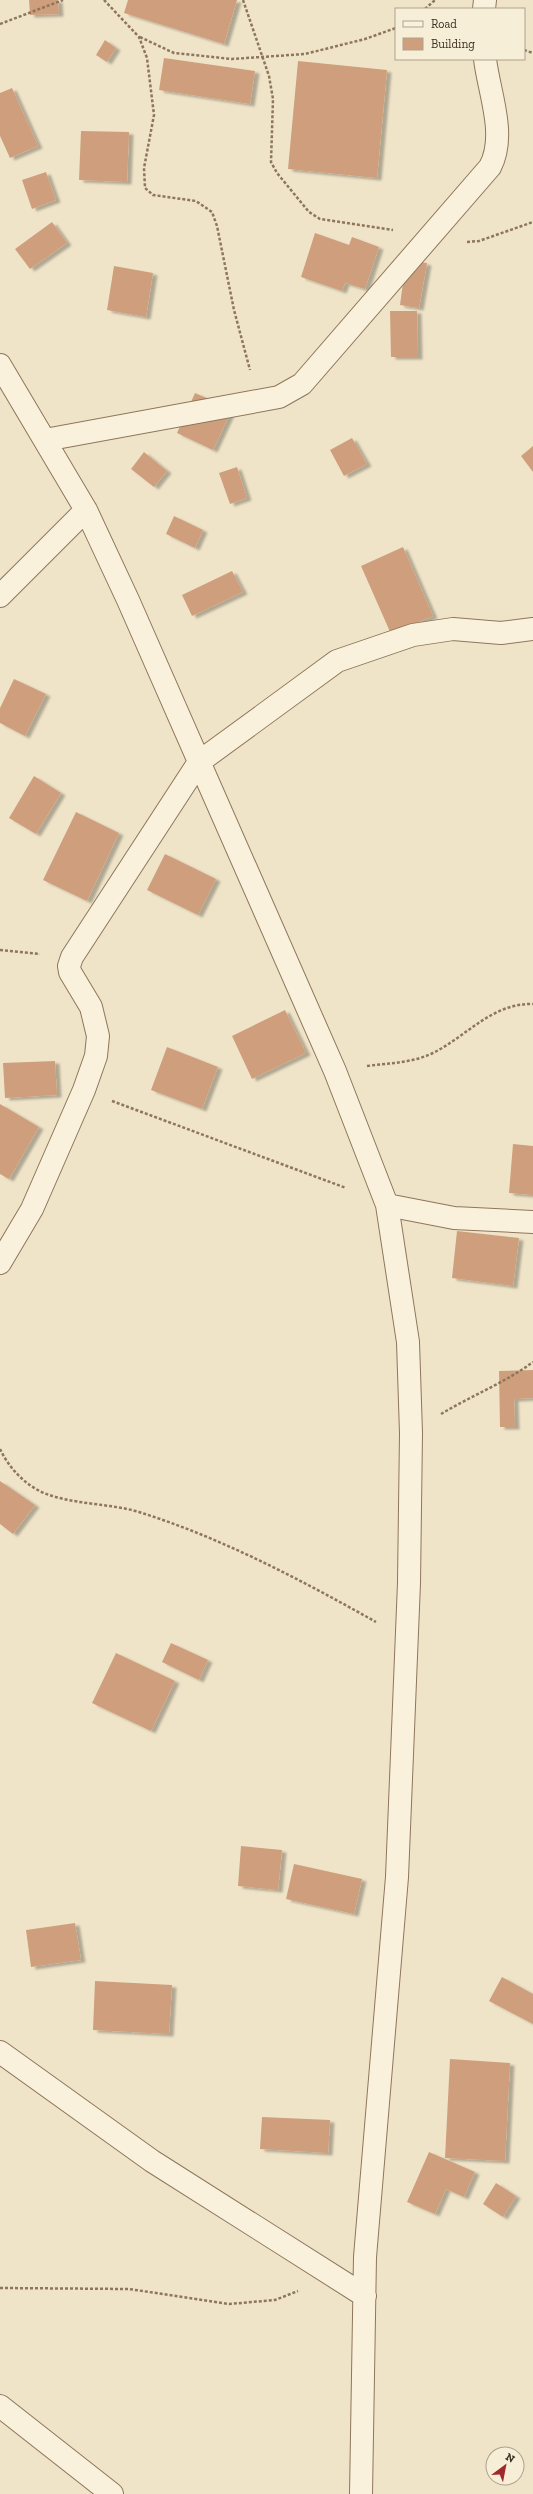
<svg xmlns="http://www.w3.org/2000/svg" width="533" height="2494" font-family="'Zilla Slab',serif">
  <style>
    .building { fill: #cf9f7d; filter: url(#shadow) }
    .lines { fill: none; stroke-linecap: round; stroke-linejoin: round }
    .minor-casing { stroke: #8d765c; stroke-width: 24 }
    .path { stroke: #8d765c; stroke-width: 2.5; stroke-dasharray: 3 2; stroke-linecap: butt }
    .minor { stroke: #faf1dc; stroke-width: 22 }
  </style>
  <defs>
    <filter id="shadow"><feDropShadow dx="4.5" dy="2.5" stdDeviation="1" flood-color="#0004"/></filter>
  </defs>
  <rect width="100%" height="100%" fill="#f0e4c8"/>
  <path class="building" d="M29,0H58L59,14L30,15Z
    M128,0H237L224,44L124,13Z
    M105,40L116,48L107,62L96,55Z
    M164,58L255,71L250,104L159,90Z
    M298,61L387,70L377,178L288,169Z
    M12,88L38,146L10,158L0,136V93Z
    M81,131L129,132L127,182L79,180Z
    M46,172L56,200L32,209L22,180Z
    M52,222L67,243L30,269L15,249Z
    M315,233L349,245L352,237L379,247L365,289L345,283L342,291L301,277Z
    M406,260L427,263L419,308L400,305Z
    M114,266L153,273L146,317L107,310Z
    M390,311H417L418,357H391Z
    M195,393L232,409L213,450L177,433Z
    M352,438L367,464L344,476L330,450Z
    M533,446V472L521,456Z
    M144,452L167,471L154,487L131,469Z
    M237,467L247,498L230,504L219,473Z
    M174,516L203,530L195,548L166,534Z
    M403,547L433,616L391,634L361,566Z
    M232,571L243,592L192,616L182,595Z
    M14,679L46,694L25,736L0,723V708Z
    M34,776L61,793L36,834L9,818Z
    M76,812L119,833L87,901L43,880Z
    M165,854L216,879L198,915L147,890Z
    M285,1010L306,1053L252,1079L232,1036Z
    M167,1047L218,1067L202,1109L151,1090Z
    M55,1061L57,1095L5,1098L3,1063Z
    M0,1104L39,1127L9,1179L0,1174Z
    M513,1144L533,1146V1195L509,1193Z
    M457,1231L519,1238L513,1286L452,1278Z
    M533,1370V1398L514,1399L515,1427H500L499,1371Z
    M0,1481L35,1505L13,1534L0,1524Z
    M171,1643L208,1660L199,1680L162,1662Z
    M116,1653L175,1681L151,1731L92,1703Z
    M241,1846L282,1850L278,1890L238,1886Z
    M294,1864L362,1879L354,1914L286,1899Z
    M75,1923L81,1960L31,1967L26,1930Z
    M502,1977L533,1994V2024L489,2001Z
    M95,1981L172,1985L169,2034L93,2030Z
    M450,2059L510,2063L505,2161L445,2158Z
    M262,2117L330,2120L328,2153L260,2149Z
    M429,2152L475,2172L464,2197L446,2189L435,2214L407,2202Z
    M496,2183L516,2196L503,2217L483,2204Z"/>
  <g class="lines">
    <g class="minor-casing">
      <path id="minor" d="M484,9L485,0
        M0,365L86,510L128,600L335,1071L387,1205L408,1342L411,1433L409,1583L397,1877L365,2257L361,2494
        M45,440L279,397L302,384L490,167C507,135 489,93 485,59
        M0,596L86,510
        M387,1205L454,1218L533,1222
        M0,1263L32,1209L84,1090L96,1056L98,1036L91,1007L70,972L69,966L72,957L199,762L337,661L413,635L453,629L501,633L533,629
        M0,2052L152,2161L365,2296
        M0,2406L112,2494"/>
    </g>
    <path class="path" d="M104,0L139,37L147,58L154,115L144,168L145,188L153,195L196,201L212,212L217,226L234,310L250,370
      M243,0L269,76L273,99L271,162L277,173L309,212L320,219L393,230
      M425,9L435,0
      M0,24L63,0
      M140,37L174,53L232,59L305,54L365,39L396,28
      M524,50L533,53
      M467,242L479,241L533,222
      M0,950L40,954
      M367,1066C390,1063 412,1063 433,1053C467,1036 492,1003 533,1004
      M112,1101L346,1188
      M441,1414C471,1396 506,1382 533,1362
      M0,1449C9,1468 25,1485 44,1493C74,1505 109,1503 139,1512C222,1538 301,1580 376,1622
      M0,2288L129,2289L229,2304L275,2300L298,2291"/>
    <use href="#minor" class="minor"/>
  </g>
  <rect x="395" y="8" width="130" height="52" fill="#f7eed8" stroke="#ada18e"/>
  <rect x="403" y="21" width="20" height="6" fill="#faf1dc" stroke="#ada18e"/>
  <text x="431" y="28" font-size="12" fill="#3d2e20">Road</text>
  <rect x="403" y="38" width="20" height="12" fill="#cf9f7d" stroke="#ada18e"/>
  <text x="431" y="48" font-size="12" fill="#3d2e20">Building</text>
  <g transform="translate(505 2466) rotate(32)"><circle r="19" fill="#f7eed8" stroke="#ada18e"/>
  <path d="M0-3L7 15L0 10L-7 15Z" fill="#9e2a2b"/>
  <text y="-6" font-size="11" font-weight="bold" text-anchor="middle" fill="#3d2e20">N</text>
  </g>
</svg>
